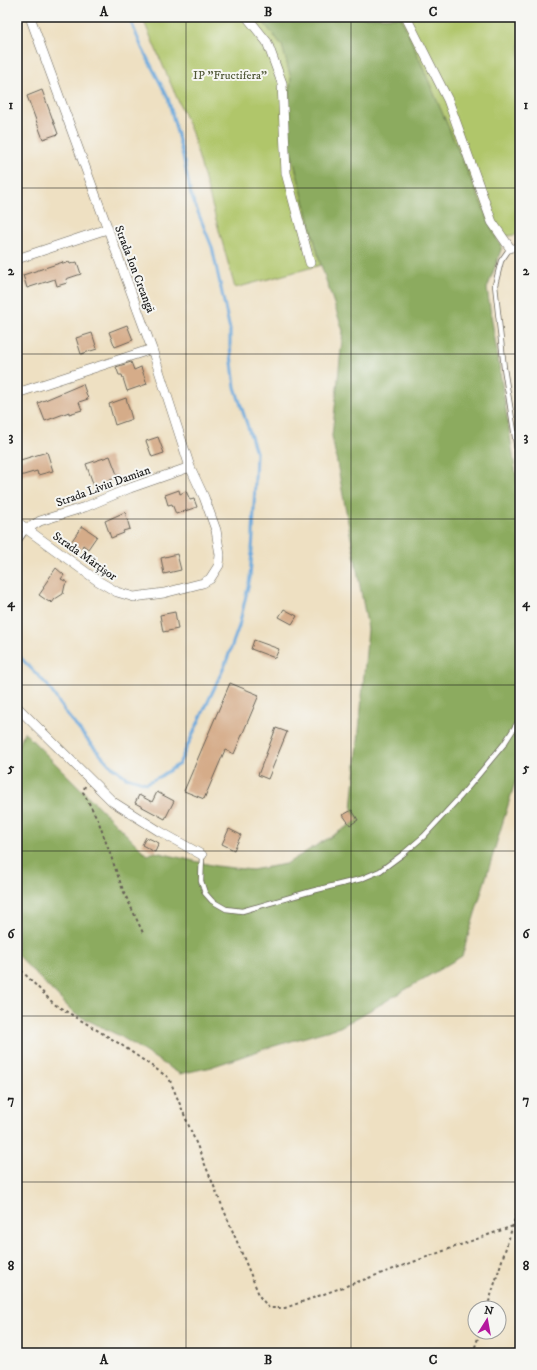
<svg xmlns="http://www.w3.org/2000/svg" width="537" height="1370" font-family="'IM FELL DW Pica',serif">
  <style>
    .green { fill: #b0c66a; stroke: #667143 }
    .forest { fill: #8cab5e; stroke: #54643d }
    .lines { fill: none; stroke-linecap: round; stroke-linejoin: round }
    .stream { stroke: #6aa8dc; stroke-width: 3 }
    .building { fill: #d5ac89 }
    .lane-casing { stroke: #666156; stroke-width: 6 }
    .street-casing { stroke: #666156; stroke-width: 10 }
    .path { stroke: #666156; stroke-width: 2; stroke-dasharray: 3 3; stroke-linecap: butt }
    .lane { stroke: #fff; stroke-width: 4.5 }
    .street { stroke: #fff; stroke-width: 9 }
    .grid { fill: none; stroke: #1c1c1c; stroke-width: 1; stroke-opacity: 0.55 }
    .labels { text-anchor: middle; stroke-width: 4; stroke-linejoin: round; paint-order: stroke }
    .park-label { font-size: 12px; fill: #505837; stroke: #f6f6f2 }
    .street-label { font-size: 12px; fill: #1c1c1c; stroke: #f6f6f2 }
    .neatline { fill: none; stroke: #1c1c1c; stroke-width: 1.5 }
    .grid-label { font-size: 13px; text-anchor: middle; font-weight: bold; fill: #1c1c1c }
  </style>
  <rect width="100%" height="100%" fill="#f6f6f2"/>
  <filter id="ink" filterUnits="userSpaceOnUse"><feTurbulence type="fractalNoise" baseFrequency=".025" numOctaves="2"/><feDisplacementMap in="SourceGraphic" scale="8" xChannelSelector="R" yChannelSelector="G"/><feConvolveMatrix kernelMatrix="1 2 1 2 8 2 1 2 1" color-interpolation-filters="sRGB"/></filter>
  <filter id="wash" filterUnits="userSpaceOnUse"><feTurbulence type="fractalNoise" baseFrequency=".012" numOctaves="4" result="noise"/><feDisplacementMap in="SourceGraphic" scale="16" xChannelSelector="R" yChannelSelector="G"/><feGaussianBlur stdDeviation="0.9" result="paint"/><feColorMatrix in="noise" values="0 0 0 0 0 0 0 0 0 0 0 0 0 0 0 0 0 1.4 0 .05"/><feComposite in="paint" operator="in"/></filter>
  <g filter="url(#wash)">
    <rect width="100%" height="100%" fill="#eee0c2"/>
    <path class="green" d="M142,17H259L282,45L291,78L286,132L321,265L235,288L192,133Z
      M401,17H520V234L496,238Z"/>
    <path class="forest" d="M259,17H401L496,238L502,244L501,250L487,289L520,499V766L462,956L376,1007L340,1027L264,1049L211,1067L180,1074L120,1036L75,1014L17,955V752L24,732L147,855L155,852L216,866L252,870L286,864L358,820L352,810L368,629L332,436L343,331L321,265L286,132L291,78L282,45Z"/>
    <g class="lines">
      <path class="stream" d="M17,654L48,686L68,716L90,743L109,764L126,777L146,783L161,776L179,764L225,665L239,626L250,578L253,535L256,452L235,387L230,346V330L212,247L191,195L183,156L168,98L142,48L129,17"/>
    </g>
    <g id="blocks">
      <path class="building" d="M42,90L58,134L43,139L27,96Z
        M63,262V264L69,262L70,264L77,262L81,274L66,279L67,283L57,286L55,279L27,288L23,275Z
        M127,325L133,340L115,347L109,332Z
        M92,333L97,349L81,354L76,338Z
        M131,362L134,370L141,367L147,384L127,391L122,375H119L116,367Z
        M83,384L88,399L79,402L82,410L69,414V412L45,421L38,403Z
        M126,398L132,419L115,425L109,404Z
        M158,437L164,453L152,457L146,441Z
        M47,452L53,471L38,475L37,471L17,477V461Z
        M110,456L118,477L94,486L86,464Z
        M179,490L180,494L186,491L190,500L194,499L197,507L176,514L172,504L168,505L165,495Z
        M125,512L130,529L123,531L124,533L111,538L105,521Z
        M82,526L97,536L88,549L83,545L81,549L71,542Z
        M177,554L181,570L164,574L161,558Z
        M56,568L64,575L61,579L67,582L65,585L63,594L55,599L52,603L50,601L49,602L39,595L44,588L43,587Z
        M284,609L297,616L292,624L279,617Z
        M175,612L178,629L163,632L160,615Z
        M254,640L279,649L275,658L251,649Z
        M230,683L259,695L234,754L225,750L204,799L184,791Z
        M276,728L287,732L268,779L258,775Z
        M157,792L174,801L165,819L135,803L139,795L152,802Z
        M352,810L358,820L350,825L343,815Z
        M229,829L241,835L234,850L222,844Z
        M146,837L159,843L155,852L142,845Z"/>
    </g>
  </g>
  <g filter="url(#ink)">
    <use href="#blocks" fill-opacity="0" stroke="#666156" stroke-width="1"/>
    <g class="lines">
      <g class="lane-casing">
        <path id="lane" d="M520,245L510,248L501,261L495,285L504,368L520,469
          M17,543L27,529
          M202,855L201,881L205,893L212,901L226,909L242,911L312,891L361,879L380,871L403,854L424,836L460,797L504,744L520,719"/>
      </g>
      <g class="street-casing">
        <path id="street" d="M247,17L267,42L282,83L286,173L310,263
          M406,17L448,100L492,222L510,248
          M17,259L107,229
          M17,393L152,349
          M17,522L98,581L117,592L134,597L164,593L203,583L210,579L219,565L220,555L216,530L204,497L190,467L152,349L30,17
          M27,529L40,521L85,507L130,488L190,467
          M17,707L113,802L159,831L202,855"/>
      </g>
      <path class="path" d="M85,786L83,792L98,820L123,890L143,933
        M17,966L54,1004L120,1044L169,1078L260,1297L269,1308H285L513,1226
        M487,1308L520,1203
        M473,1353L480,1332"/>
      <use href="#lane" class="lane"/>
      <use href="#street" class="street"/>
    </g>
  </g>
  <path class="grid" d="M186,17V1353M351,17V1353M17,188H520M17,354H520M17,519H520M17,685H520M17,851H520M17,1016H520M17,1182H520"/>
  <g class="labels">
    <g class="park-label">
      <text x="230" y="79">IP "Fructifera"</text>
    </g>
    <g class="street-label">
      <text transform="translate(135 269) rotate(69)" y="4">Strada Ion Creangă</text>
      <text transform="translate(103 486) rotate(-20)" y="4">Strada Liviu Damian</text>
      <text transform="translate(85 556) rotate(35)" y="4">Strada Mărțișor</text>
    </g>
  </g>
  <rect width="537" height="1370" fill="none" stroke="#f6f6f2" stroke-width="44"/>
  <g transform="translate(487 1320) rotate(11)"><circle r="19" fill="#f6f6f2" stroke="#9f9f9c"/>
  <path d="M0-3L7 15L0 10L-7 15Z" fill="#b5179e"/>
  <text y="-6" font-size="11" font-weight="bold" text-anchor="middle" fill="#1c1c1c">N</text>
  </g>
  <rect x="22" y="22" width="493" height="1326" class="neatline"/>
  <g class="grid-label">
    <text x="104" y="16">A</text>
    <text x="268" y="16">B</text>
    <text x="433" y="16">C</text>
    <text x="11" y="109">1</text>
    <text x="526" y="109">1</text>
    <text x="11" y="275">2</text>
    <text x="526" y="275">2</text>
    <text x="11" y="441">3</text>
    <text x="526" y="441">3</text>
    <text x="11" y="607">4</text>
    <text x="526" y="607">4</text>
    <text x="11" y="772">5</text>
    <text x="526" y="772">5</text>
    <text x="11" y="938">6</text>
    <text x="526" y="938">6</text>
    <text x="11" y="1104">7</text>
    <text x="526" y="1104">7</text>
    <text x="11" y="1270">8</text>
    <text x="526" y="1270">8</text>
    <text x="104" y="1364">A</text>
    <text x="268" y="1364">B</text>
    <text x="433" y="1364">C</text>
  </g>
</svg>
